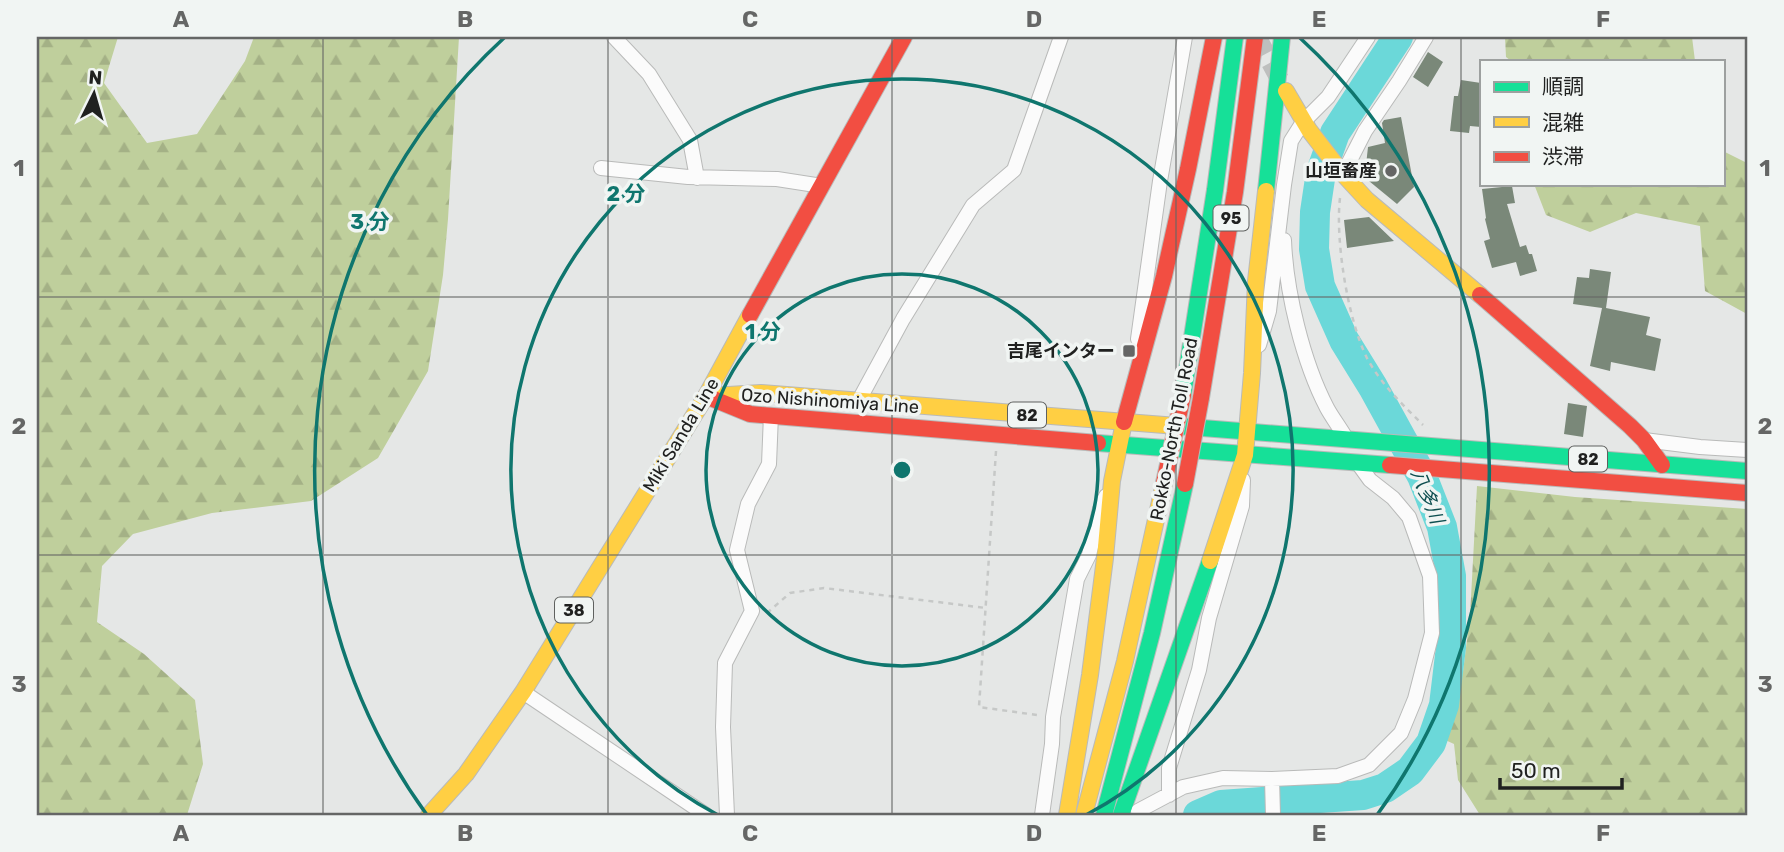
<svg xmlns="http://www.w3.org/2000/svg" width="1784" height="852" font-family="Rubik,'Noto Sans JP',sans-serif">
  <style>
    .forest { fill: url(#forest-firs) }
    .lines { fill: none; stroke-linecap: round; stroke-linejoin: round }
    .river { stroke: #6bd8d9; stroke-width: 30 }
    .building { fill: #7a8879 }
    .secondary-tunnel { stroke: #bebfbe; stroke-width: 19; stroke-dasharray: 19 10; stroke-linecap: butt }
    .street-casing { stroke: #b9bab9; stroke-width: 16 }
    .fast-casing { stroke: #b9bab9; stroke-width: 18 }
    .slow-casing { stroke: #b9bab9; stroke-width: 18 }
    .jam-casing { stroke: #b9bab9; stroke-width: 18 }
    .path { stroke: #c6c8c7; stroke-width: 2.5; stroke-dasharray: 5 5; stroke-linecap: butt }
    .street { stroke: #fbfbfb; stroke-width: 14 }
    .fast { stroke: #16e098; stroke-width: 16 }
    .slow { stroke: #ffcf43; stroke-width: 16 }
    .jam { stroke: #f24e42; stroke-width: 16 }
    .jam-bridge-casing { stroke: #b9bab9; stroke-width: 18; stroke-linecap: butt }
    .jam-bridge { stroke: #f24e42; stroke-width: 16 }
    .grid { fill: none; stroke: #656665; stroke-width: 2; stroke-opacity: 0.55 }
    .ring { fill: none; stroke: #0f766e; stroke-width: 3.5 }
    .poi-dot { fill: #656665; stroke: #f1f5f3; stroke-width: 2.5 }
    .labels { text-anchor: middle; stroke-width: 7; stroke-linejoin: round; paint-order: stroke }
    .shield { fill: #f1f5f3; stroke: #5f615f; stroke-width: 2 }
    .shield-label { font-size: 16px; font-weight: bold; fill: #202120 }
    .poi-label { font-size: 18px; font-weight: bold; fill: #202120; stroke: #f1f5f3; text-anchor: end }
    .street-label { font-size: 18px; fill: #202120; stroke: #f1f5f3 }
    .water-label { font-size: 19px; font-style: italic; fill: #0e4f50; stroke: #f1f5f3 }
    .centre { fill: #0f766e; stroke: #f1f5f3; stroke-width: 3.5 }
    .ring-label { font-size: 21px; text-anchor: middle; font-weight: bold; fill: #0f766e; stroke: #f1f5f3; stroke-width: 7; stroke-linejoin: round; paint-order: stroke }
    .neatline { fill: none; stroke: #656665; stroke-width: 2.5 }
    .grid-label { font-size: 23px; text-anchor: middle; font-weight: bold; fill: #656665 }
  </style>
  <defs>
    <pattern id="forest-firs" width="22" height="20" patternUnits="userSpaceOnUse" patternTransform="scale(1.75)"><rect width="22" height="20" fill="#bfcf9c"/><path d="M5 1l3.5 6h-7zM16 11l3.5 6h-7z" fill="#a4b186"/></pattern>
  </defs>
  <rect width="100%" height="100%" fill="#e5e7e6"/>
  <path class="forest" d="M37,37H118L104,83L147,143L197,134L245,61L254,37H459L448,219L443,275L428,371L378,458L311,501L212,513L133,534L102,566L97,622L144,654L195,700L203,764L187,815H37Z
    M1505,37H1692L1695,61H1511L1506,57Z
    M1723,151L1747,163V314L1705,291L1700,226L1636,213L1590,232L1546,215L1534,184H1723Z
    M1477,486L1575,497L1747,509V815H1480L1458,780L1454,744L1432,734L1463,672L1470,616Z"/>
  <g class="lines">
    <path class="river" d="M1198,815L1221,805L1363,795L1385,788L1410,771L1431,743L1444,705L1451,647V576L1442,527L1422,476L1373,387L1344,340L1320,286L1314,249L1315,212L1321,172L1335,133L1398,37"/>
  </g>
  <path class="building" d="M1428,52L1443,62L1428,87L1413,77Z
    M1461,80L1481,83V127L1470,126L1469,133L1450,131L1454,96H1458Z
    M1401,117L1414,187L1397,204L1358,172L1366,165L1368,147L1385,143L1382,123L1384,120Z
    M1512,186L1515,203L1507,204L1520,247L1526,245L1529,254H1532L1537,271L1520,276L1516,262L1492,268L1484,241L1490,239L1485,219L1486,218L1482,189Z
    M1369,217L1394,241L1347,248L1344,220Z
    M1590,269L1611,272L1606,308L1650,317L1646,335L1661,339L1655,371L1611,362L1610,371L1590,366L1602,308L1573,304L1577,277L1589,278Z
    M1568,403L1587,406L1583,437L1564,434Z"/>
  <g class="lines">
    <path class="secondary-tunnel" d="M1257,37L1281,82"/>
    <g class="street-casing">
      <path id="street" d="M614,37L649,74L690,140L697,178
        M601,168L688,177L777,179L822,186
        M1343,174L1365,131L1399,81L1426,37
        M1284,240C1286,292 1303,362 1327,408C1333,419 1341,429 1347,440
        M1138,339L1160,181L1185,37
        M1259,345L1269,311L1284,185L1291,141L1303,122L1328,97L1368,37
        M858,402L903,319L973,205L1014,170L1061,37
        M1644,440L1700,447L1747,450
        M523,692L706,815
        M1272,779L1273,815
        M1169,795V768L1199,670L1209,618L1242,506L1243,480
        M1138,811L1183,787L1223,778L1272,779L1338,776L1369,765L1401,733L1415,699L1432,633L1430,576L1409,517L1393,498L1370,480L1357,462
        M727,815L723,727L725,663L752,611L737,550L748,504L769,464L771,415
        M1042,815L1052,744L1053,717L1077,579L1089,555L1100,509L1106,496"/>
    </g>
    <g class="fast-casing">
      <path id="fast" d="M1266,191L1282,37
        M1183,395L1215,190L1235,37
        M1177,426L1747,471
        M1098,443L1390,465
        M1104,815L1152,633L1185,484
        M1121,815L1210,561"/>
    </g>
    <g class="slow-casing">
      <path id="slow" d="M1286,91L1309,130L1343,174L1367,200L1480,295
        M712,396L761,393L1177,426
        M1210,561L1245,455L1252,373L1256,281L1266,191
        M429,815L466,774L523,692L706,396L750,315
        M1067,815L1090,675L1105,558L1112,481L1124,422
        M1084,815L1125,661L1164,483"/>
    </g>
    <g class="jam-casing">
      <path id="jam" d="M1480,295L1630,426L1644,440L1662,465
        M750,315L904,37
        M706,396L750,414L1098,443
        M1201,398L1235,192L1255,37
        M1124,422L1164,276L1188,169L1214,37
        M1390,465L1747,493"/>
    </g>
    <path class="path" d="M1340,198C1335,240 1348,322 1368,360C1382,385 1403,405 1423,425
      M996,451L979,707L1037,715
      M767,613L790,593L824,588L986,608"/>
    <use href="#street" class="street"/>
    <use href="#fast" class="fast"/>
    <use href="#slow" class="slow"/>
    <use href="#jam" class="jam"/>
    <g class="jam-bridge-casing">
      <path id="jam-bridge" d="M1164,483L1183,395
        M1185,484L1201,398"/>
    </g>
    <use href="#jam-bridge" class="jam-bridge"/>
  </g>
  <path class="grid" d="M323,37V815M608,37V815M892,37V815M1176,37V815M1461,37V815M37,297H1747M37,555H1747"/>
  <g class="ring">
    <circle cx="902" cy="470" r="196"/>
    <path d="M718 815A391 391 0 1 1 1086 815"/>
    <path d="M427 815A587 587 0 0 1 505 37M1299 37A587 587 0 0 1 1377 815"/>
  </g>
  <g class="poi-dot">
    <circle cx="1391" cy="171" r="7"/>
    <rect x="1122" y="344" width="14" height="14" rx="3.5"/>
  </g>
  <g class="labels">
    <g class="shield">
      <rect x="1213.5" y="205.5" width="35" height="25" rx="5"/>
      <rect x="1008" y="402.5" width="38" height="25" rx="5"/>
      <rect x="1569" y="446.5" width="38" height="25" rx="5"/>
      <rect x="555" y="597.5" width="38" height="25" rx="5"/>
    </g>
    <g class="shield-label">
      <text x="1231" y="224">95</text>
      <text x="1027" y="421">82</text>
      <text x="1588" y="465">82</text>
      <text x="574" y="616">38</text>
    </g>
    <g class="poi-label">
      <text x="1377" y="177">山垣畜産</text>
      <text x="1115" y="357">吉尾インター</text>
    </g>
    <g class="street-label">
      <text transform="translate(830 401) rotate(4)" y="6">Ozo Nishinomiya Line</text>
      <text transform="translate(1174 429) rotate(-79)" y="6">Rokko-North Toll Road</text>
      <text transform="translate(681 435) rotate(-59)" y="6">Miki Sanda Line</text>
    </g>
    <g class="water-label">
      <text transform="translate(1428 496) rotate(68)" y="7">八多川</text>
    </g>
  </g>
  <circle cx="902" cy="470" r="10" class="centre"/>
  <g class="ring-label">
    <text x="626" y="201">2 分</text>
    <text x="370" y="229">3 分</text>
    <text x="763" y="339">1 分</text>
  </g>
  <rect width="1784" height="852" fill="none" stroke="#f1f5f3" stroke-width="77"/>
  <rect x="1480" y="60" width="245" height="126" fill="#f1f5f3" stroke="#9da09f" stroke-width="2"/>
  <rect x="1494" y="82" width="35" height="10" fill="#16e098" stroke="#9da09f" stroke-width="2"/>
  <text x="1542" y="94" font-size="21" fill="#202120">順調</text>
  <rect x="1494" y="117" width="35" height="10" fill="#ffcf43" stroke="#9da09f" stroke-width="2"/>
  <text x="1542" y="130" font-size="21" fill="#202120">混雑</text>
  <rect x="1494" y="152" width="35" height="10" fill="#f24e42" stroke="#9da09f" stroke-width="2"/>
  <text x="1542" y="164" font-size="21" fill="#202120">渋滞</text>
  <g transform="translate(94 94) rotate(5)" stroke="#f1f5f3" stroke-width="5" paint-order="stroke">
  <path d="M0-5L12 26L0 18L-12 26Z" fill="#202120"/>
  <text y="-10" font-size="19" font-weight="bold" text-anchor="middle" fill="#202120">N</text>
  </g>
  <path d="M1500 778v10h122v-10" fill="none" stroke="#202120" stroke-width="3.5"/>
  <text x="1511" y="778" font-size="21" fill="#202120" stroke="#f1f5f3" stroke-width="5" paint-order="stroke">50 m</text>
  <rect x="38" y="38" width="1708" height="776" class="neatline"/>
  <g class="grid-label">
    <text x="181" y="27">A</text>
    <text x="465" y="27">B</text>
    <text x="750" y="27">C</text>
    <text x="1034" y="27">D</text>
    <text x="1319" y="27">E</text>
    <text x="1603" y="27">F</text>
    <text x="19" y="176">1</text>
    <text x="1765" y="176">1</text>
    <text x="19" y="434">2</text>
    <text x="1765" y="434">2</text>
    <text x="19" y="692">3</text>
    <text x="1765" y="692">3</text>
    <text x="181" y="841">A</text>
    <text x="465" y="841">B</text>
    <text x="750" y="841">C</text>
    <text x="1034" y="841">D</text>
    <text x="1319" y="841">E</text>
    <text x="1603" y="841">F</text>
  </g>
</svg>
